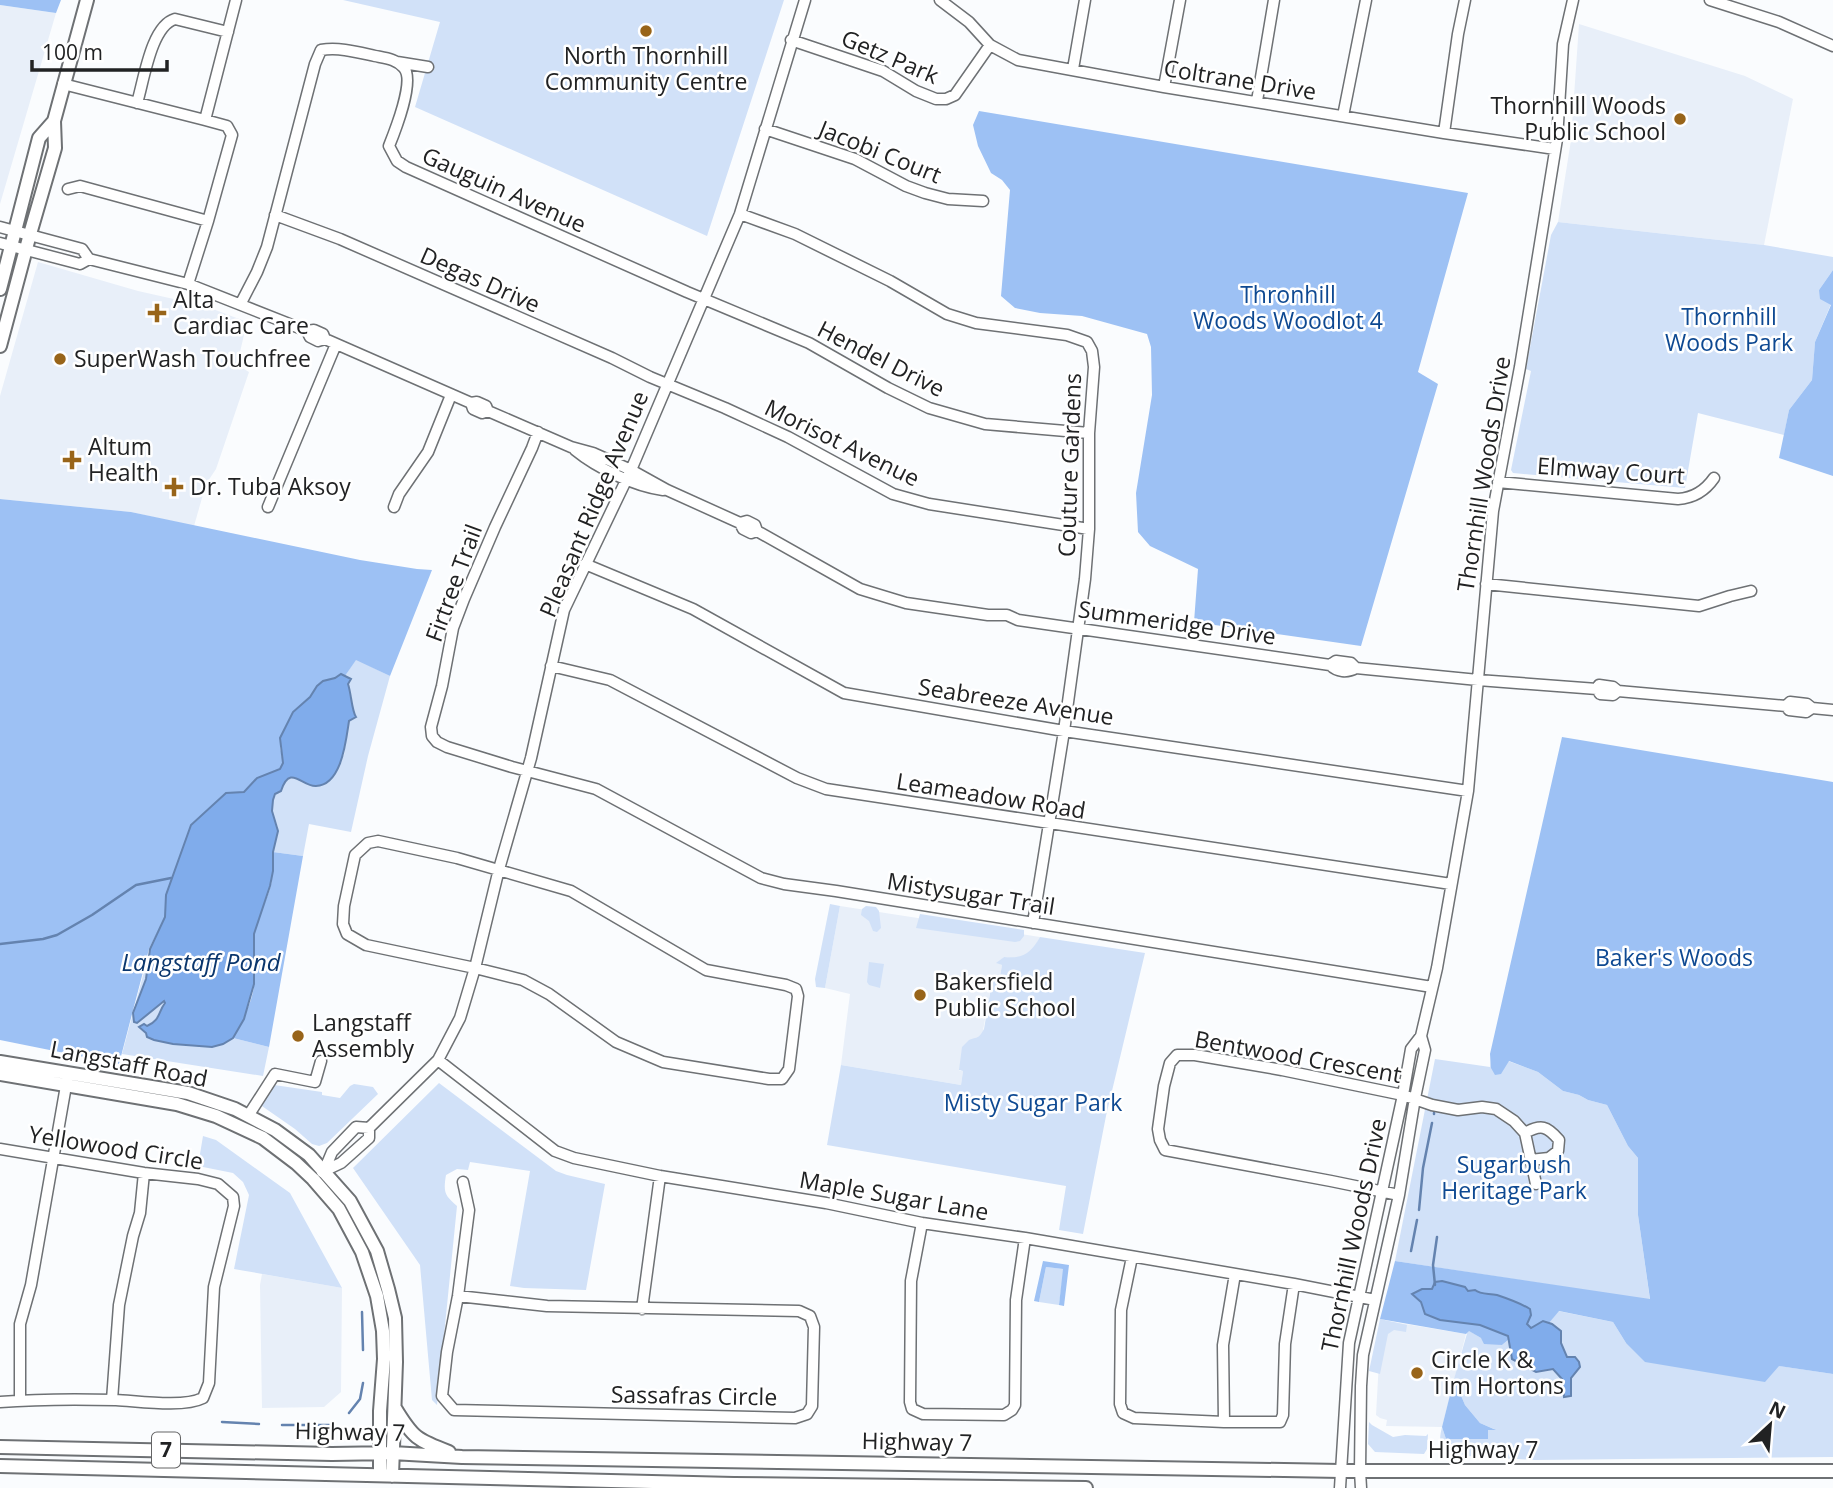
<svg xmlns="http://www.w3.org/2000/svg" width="1833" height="1488" font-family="'Open Sans',sans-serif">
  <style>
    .built { fill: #e8eff9 }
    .green { fill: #d1e1f8 }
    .forest { fill: #9dc1f4 }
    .water { fill: #80aceb; stroke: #6483af; stroke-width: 2 }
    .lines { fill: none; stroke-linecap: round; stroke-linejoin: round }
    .stream { stroke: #6483af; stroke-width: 2.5 }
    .minor-casing { stroke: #6e7174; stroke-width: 13 }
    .major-casing { stroke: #6e7174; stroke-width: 16 }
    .minor { stroke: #fff; stroke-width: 10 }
    .major { stroke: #fff; stroke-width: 12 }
    .poi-dot { fill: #986419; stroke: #fff; stroke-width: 2.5 }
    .labels { text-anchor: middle; stroke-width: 5; stroke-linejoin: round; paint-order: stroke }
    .shield { fill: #fff; stroke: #646465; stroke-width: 2 }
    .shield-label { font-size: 21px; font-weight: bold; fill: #212223 }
    .poi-label { font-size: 23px; fill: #212223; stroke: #fff; text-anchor: start }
    .street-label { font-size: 23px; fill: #212223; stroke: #fff }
    .park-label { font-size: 23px; fill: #0e4992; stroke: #fff }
    .water-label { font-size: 24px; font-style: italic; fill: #0a366d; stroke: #fff }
  </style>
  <rect width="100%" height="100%" fill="#fafcfe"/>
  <path class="built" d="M0,5L56,13L0,204Z
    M1579,24L1745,76L1793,99L1764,245L1558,222L1571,140Z
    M38,262L138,291L205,306L247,322L237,365L249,372L216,469L206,484L194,526L131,512L0,499V396Z
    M840,906L1040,937L1035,947L1026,956L1014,958L1004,957L997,963L1002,965L999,982L992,981L980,1047L959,1071H963L961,1085L841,1065L850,994L825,988Z
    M262,1274L342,1288L341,1392L324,1407L262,1408L260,1285Z
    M1387,1321L1466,1334L1442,1427L1386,1426L1387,1420L1380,1418L1376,1415L1379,1361Z"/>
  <path class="green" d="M343,0H784L707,236L415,107L440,22Z
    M1558,222L1764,245L1833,257V270L1819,290L1831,304L1815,342L1812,380L1789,410L1784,435L1698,413L1685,488L1513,473L1511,470L1531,371L1526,369L1551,235Z
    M356,659L390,676L368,756L351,832L309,824L303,856L273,852C274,846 278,837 278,830C278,825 274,819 273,814C270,798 280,784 293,777L311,785L344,755L349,721L353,713L352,699L348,684L351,679L345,676Z
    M830,904L840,906L825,988L816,987L815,979Z
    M866,906L876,907L879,911L881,928L877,932L873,931L869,921L861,915L862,909Z
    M920,914L1024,930V936L1020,941L1015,942L916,928Z
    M1040,937L1145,953L1106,1116L1083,1234L1059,1230L1066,1186L827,1145L841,1065L961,1085L963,1071L959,1070L962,1047L969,1040C980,1036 978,1039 984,1029L992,981L999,982L1002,965L996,963L1004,957C1023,959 1031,953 1040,937Z
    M150,949L146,980L158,1005L164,1000L165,1003C156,1016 159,1025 140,1028L147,1033L223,1044L233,1038L269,1047L263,1076L122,1054Z
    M869,962L884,964L880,988L869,985L867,982Z
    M1490,1054L1491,1068L1508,1061L1538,1072L1563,1091L1579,1095L1588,1100L1607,1105L1628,1146L1638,1158V1215L1650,1300L1395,1261L1435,1059L1490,1067Z
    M439,1083L556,1171L567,1175L605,1184L586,1290L524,1288L510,1286L530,1171L470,1162L468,1170L457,1169L446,1175C443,1193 445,1195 457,1206L437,1405L432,1400L420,1265L353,1168Z
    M354,1084L373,1087L378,1094L327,1143L319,1146L312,1144L295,1129L259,1104L274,1085L322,1092V1095L340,1098L350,1086Z
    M203,1136L216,1140L290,1193L342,1288L234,1269L249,1195L243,1182L233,1173L198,1166Z
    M1046,1267L1064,1269L1059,1305L1039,1302Z
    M1558,1311L1613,1322L1626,1343L1833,1374V1457L1535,1460L1451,1455L1453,1459C1440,1449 1438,1443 1442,1427L1446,1439H1487L1488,1430L1494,1429L1480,1423L1465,1405L1454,1379L1468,1330L1481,1338L1502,1345L1508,1340L1510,1349L1508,1354L1512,1359L1550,1356L1571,1357H1567L1561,1343V1331L1549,1323Z
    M1380,1319L1407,1325L1406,1332L1394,1330L1388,1334L1380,1374L1369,1371Z
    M1369,1422L1372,1425L1393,1437L1405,1435L1426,1436L1428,1434L1427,1449L1424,1454L1375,1452L1368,1444Z"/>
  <path class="forest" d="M0,0H61L56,13L0,5Z
    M979,111L1468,193L1418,372L1438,384L1361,646L1194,622L1198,569L1150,546L1138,532L1136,493L1152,395L1151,347L1147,334L1082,316L1040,313L1015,308L1001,296L1010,190L1002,180L991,173L978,146L973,125Z
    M1833,270V476L1779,458L1789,410L1812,380L1815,342L1831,305L1820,299L1819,290Z
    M0,499L131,512L360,560L417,569L432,570L390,676L356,660L345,676L323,681L317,686L310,697L293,712L280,746L283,763L280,769L257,778L179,861L166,895L165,917L149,949L119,1064L0,1040Z
    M1562,737L1833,782V1374L1779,1366L1765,1382L1645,1362L1626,1343L1613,1322L1559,1311L1549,1323L1532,1329L1527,1324L1531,1315L1480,1293L1475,1290L1468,1291L1465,1287L1436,1282L1432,1288L1413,1294L1440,1320L1480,1325L1508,1336V1340L1502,1345L1484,1344L1481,1338L1469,1331L1466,1334L1380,1319L1395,1261L1650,1299L1638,1215V1158L1628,1146L1607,1105L1588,1100L1579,1095L1563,1091L1538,1072L1509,1061L1501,1074L1495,1075L1491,1068L1490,1054Z
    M273,852L303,856L269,1047L233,1038C245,1017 256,995 255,971C255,958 251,945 254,932C258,916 267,901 271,885C273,874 273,863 273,852Z
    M1043,1261L1069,1265L1064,1306L1059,1305L1063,1269L1046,1267L1039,1302L1034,1301Z
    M1454,1379L1465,1405L1480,1423L1496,1430H1488V1439H1446L1442,1427Z"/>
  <path class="water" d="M341,674L351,679L348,684C351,692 352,712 356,717L349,721C346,740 342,785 316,786C302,787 290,763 281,791L275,794L273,800L272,811L278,831L273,852V871L270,886L254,934V984L244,1019L233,1038L223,1044L212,1047L173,1044L154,1040L147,1037L146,1033L139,1027L144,1024L147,1026C160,1021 158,1012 165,1003L164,1001L137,1023L134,1022L133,1013L146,979L150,949L165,917L166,895L191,825L226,793L244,792L257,778L280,769L283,763L280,738L293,712L310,697L317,686L323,681L335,678Z
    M1442,1281L1465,1287L1468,1291L1475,1290C1481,1295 1489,1293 1497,1295C1509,1299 1520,1303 1530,1309L1531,1315L1527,1324L1531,1328L1543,1321L1552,1324L1561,1331V1343L1567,1357H1575L1579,1362L1580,1367L1571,1378V1396L1564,1397L1562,1379L1553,1369L1536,1372L1512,1359L1508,1336L1480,1325L1440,1320L1425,1314L1421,1302L1412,1294L1422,1289H1432L1435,1282Z"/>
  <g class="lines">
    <path class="stream" d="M0,944L43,939L57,935L92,915L136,885L171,878
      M1434,1114V1113
      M1419,1210L1423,1168L1432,1123
      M1411,1251L1417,1220
      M1435,1285L1433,1265L1437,1237
      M362,1312L363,1350
      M349,1413L360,1399L363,1383
      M222,1422L259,1424
      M282,1425H330"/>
    <g class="minor-casing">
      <path id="minor" d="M940,0L969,22L990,45L1018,60L1164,87L1444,133L1555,149
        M1710,0L1779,22L1833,46
        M791,40L883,71L916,91L936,99H946L955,95L990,45
        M397,62L428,67
        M1073,69L1085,0
        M63,84L205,120L236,0
        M1164,87L1180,0
        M1257,101L1274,0
        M137,103C144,80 151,26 175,19L228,32
        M1343,116L1366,0
        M205,120L227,126L232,135L208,221
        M765,129L855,159L906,186L925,193L948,199L983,201
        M1444,133L1458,34L1465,0
        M68,189L80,186L208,221L188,284
        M740,214L795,234L890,281L947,314L976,323L1067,335L1087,342L1092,351L1094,367L1089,433V529L1085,579L1064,731L1033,923
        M275,215L340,239L612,358L650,377L725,408L788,437L893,494L929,504L1089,529
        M0,227L82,249L89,259L188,284L307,331L314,330L323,334L325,339L471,403L477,402L486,406L488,411L571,447L593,453L631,470L667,490L740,523L747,521L755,525L757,531L860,589L906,603L988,615H1007L1018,620L1330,665C1337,672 1347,673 1356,668L1478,680L1597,689L1599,685L1613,687L1618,691L1786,706L1790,702L1807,704L1812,708L1833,710
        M0,243L80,264L89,259
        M241,303L257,272L267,247L315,64L321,50C339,47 357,52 375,56C385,58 397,59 404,68C415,81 395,131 389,146L397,161L406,167L687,292L809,343L888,388L929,408L985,424L1089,433
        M307,331L310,337L318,341L325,339
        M471,403L473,409L482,413L488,411
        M538,432L532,448L495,527L464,599L453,628L442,686L431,727L432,736L437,742L447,747L512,767L596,789L761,878L784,884L836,891L1432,987
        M575,450C597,468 634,486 663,490
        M1498,482L1678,499C1694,498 1705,491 1714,478
        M268,507L336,344
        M394,507L399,494L428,452L451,395
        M740,523L743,529L751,533L757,531
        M585,564L693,609L844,693L1064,731L1468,791
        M1486,584L1699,606L1730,596L1751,591
        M1330,665L1336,661L1351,663L1356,668
        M551,666L610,680L797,778L826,789L1451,884
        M1597,689L1600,694L1613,695L1618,691
        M1786,706L1789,710L1806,712L1812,708
        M378,841L457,858L571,891L706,970L786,985L796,989L798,996L789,1069L782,1079H769L663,1062L616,1042L549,994L523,980L475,968L366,945L347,934L343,924L344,906L355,855L368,843Z
        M438,1060L555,1151L574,1158L660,1176L826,1203L922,1223L1025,1238L1294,1284L1375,1300
        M248,1116L275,1074L315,1082L321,1061
        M1525,1133C1541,1124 1547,1126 1559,1140L1558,1151L1549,1158L1530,1160
        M0,1149L144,1173L198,1179L218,1184L233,1197L234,1206L214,1287L209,1383L203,1398C183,1408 138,1401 116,1400C77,1399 38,1399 0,1402
        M324,1171L332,1152L356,1127L369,1128L438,1060L460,1018L475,968L499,869L531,758L564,610L631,470L740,214L805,0
        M322,1172L341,1163L369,1138V1128
        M1399,1195L1331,1181L1165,1150L1160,1140L1158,1129L1164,1086L1170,1063L1177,1055H1195L1282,1070L1403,1095L1432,1105L1458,1110L1482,1107L1496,1109L1514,1121L1525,1133L1536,1184
        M922,1223L911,1281L910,1402L912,1409L923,1414L1004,1415L1012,1410L1015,1405L1016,1300L1025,1238
        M1132,1257L1121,1310L1120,1404L1123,1413L1134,1418L1224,1422H1280L1283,1415L1285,1344L1294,1284
        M458,1296L547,1306L799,1311L810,1316L814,1327L812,1406L807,1414L795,1418L454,1410L442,1396L447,1352L458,1296L469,1210L463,1182
        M642,1309L660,1176
        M20,1400V1324L31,1285L67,1080
        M112,1400L119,1305L133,1236L140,1213L144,1173
        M1224,1422L1223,1345L1235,1274
        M1340,1488L1349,1343L1403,1095L1411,1049L1421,1036L1437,968L1468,791L1493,511L1520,367L1557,139L1563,44L1573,0
        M1361,1488L1360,1471L1361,1386L1363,1355L1399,1195L1415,1098L1425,1050L1421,1036"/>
    </g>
    <g class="major-casing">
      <path id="major" d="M0,289L39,138L54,121
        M0,346L30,234L55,148L54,121L87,0
        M0,1062L188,1093L235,1109L275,1130L309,1155L350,1201L377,1251L388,1289L395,1318L396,1362L392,1476
        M0,1074L177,1104L216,1116L263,1138L296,1163L313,1179L339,1209L362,1252L377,1296L383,1331L384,1359L380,1411V1475
        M395,1408C413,1438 417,1440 449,1452
        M0,1447L332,1454L392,1453L462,1457L1341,1471H1833
        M0,1466L734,1484L1086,1488"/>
    </g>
    <use href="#minor" class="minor"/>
    <use href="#major" class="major"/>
  </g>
  <g class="poi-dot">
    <circle cx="646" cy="31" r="7"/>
    <circle cx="1680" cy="119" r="7"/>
    <path d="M153.5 302.5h7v7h7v7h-7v7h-7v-7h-7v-7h7z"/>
    <circle cx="60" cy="359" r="7"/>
    <path d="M68.5 449.5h7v7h7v7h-7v7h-7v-7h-7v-7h7z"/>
    <path d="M170.5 476.5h7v7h7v7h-7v7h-7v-7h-7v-7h7z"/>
    <circle cx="920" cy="995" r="7"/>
    <circle cx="298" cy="1036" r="7"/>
    <circle cx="1417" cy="1373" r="7"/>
  </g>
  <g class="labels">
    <rect class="shield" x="152" y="1432.5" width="28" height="35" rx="5"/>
    <g class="shield-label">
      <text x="166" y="1457">7</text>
    </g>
    <g class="poi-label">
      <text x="646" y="64" text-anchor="middle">North Thornhill<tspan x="646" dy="26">Community Centre</tspan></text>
      <text x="1666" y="114" text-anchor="end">Thornhill Woods<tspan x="1666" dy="26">Public School</tspan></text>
      <text x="173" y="308">Alta<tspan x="173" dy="26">Cardiac Care</tspan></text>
      <text x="74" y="367">SuperWash Touchfree</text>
      <text x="88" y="455">Altum<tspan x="88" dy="26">Health</tspan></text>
      <text x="190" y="495">Dr. Tuba Aksoy</text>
      <text x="934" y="990">Bakersfield<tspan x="934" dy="26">Public School</tspan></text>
      <text x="312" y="1031">Langstaff<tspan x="312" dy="26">Assembly</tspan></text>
      <text x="1431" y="1368">Circle K &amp;<tspan x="1431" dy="26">Tim Hortons</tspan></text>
    </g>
    <g class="street-label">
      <text transform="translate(890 57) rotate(23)" y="8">Getz Park</text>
      <text transform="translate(1240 80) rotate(9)" y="8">Coltrane Drive</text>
      <text transform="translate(880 152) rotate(22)" y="8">Jacobi Court</text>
      <text transform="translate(504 190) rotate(24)" y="8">Gauguin Avenue</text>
      <text transform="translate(480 280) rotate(24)" y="8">Degas Drive</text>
      <text transform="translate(881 359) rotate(27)" y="8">Hendel Drive</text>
      <text transform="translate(842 443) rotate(26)" y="8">Morisot Avenue</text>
      <text transform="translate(1070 465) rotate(-88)" y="8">Couture Gardens</text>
      <text transform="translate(1611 471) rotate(4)" y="8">Elmway Court</text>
      <text transform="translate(1484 474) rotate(-81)" y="8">Thornhill Woods Drive</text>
      <text transform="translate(594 504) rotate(-67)" y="8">Pleasant Ridge Avenue</text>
      <text transform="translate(454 583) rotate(-70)" y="8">Firtree Trail</text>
      <text transform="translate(1177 623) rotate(8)" y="8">Summeridge Drive</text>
      <text transform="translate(1016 702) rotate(9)" y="8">Seabreeze Avenue</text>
      <text transform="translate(991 796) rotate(9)" y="8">Leameadow Road</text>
      <text transform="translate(971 894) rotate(9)" y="8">Mistysugar Trail</text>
      <text transform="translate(1298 1057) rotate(10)" y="8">Bentwood Crescent</text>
      <text transform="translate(129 1064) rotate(11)" y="8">Langstaff Road</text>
      <text transform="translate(116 1148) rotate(9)" y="8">Yellowood Circle</text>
      <text transform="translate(894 1196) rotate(10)" y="8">Maple Sugar Lane</text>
      <text transform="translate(1354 1235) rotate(-78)" y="8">Thornhill Woods Drive</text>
      <text transform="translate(694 1396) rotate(1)" y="8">Sassafras Circle</text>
      <text transform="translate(350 1432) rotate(1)" y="8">Highway 7</text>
      <text transform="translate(917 1442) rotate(1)" y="8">Highway 7</text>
      <text x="1483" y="1458">Highway 7</text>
    </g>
    <g class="park-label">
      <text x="1288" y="303">Thronhill<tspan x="1288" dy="26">Woods Woodlot 4</tspan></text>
      <text x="1729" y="325">Thornhill<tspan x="1729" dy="26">Woods Park</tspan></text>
      <text x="1674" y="966">Baker's Woods</text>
      <text x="1033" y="1111">Misty Sugar Park</text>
      <text x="1514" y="1173">Sugarbush<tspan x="1514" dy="26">Heritage Park</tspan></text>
    </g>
    <g class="water-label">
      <text x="201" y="971">Langstaff Pond</text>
    </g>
  </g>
  <g transform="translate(1770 1425) rotate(26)" stroke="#ffffff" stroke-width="5" paint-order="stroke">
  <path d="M0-5L12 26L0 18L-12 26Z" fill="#212223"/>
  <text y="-10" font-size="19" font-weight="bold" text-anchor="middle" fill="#212223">N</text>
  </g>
  <path d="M32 60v10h135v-10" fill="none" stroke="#212223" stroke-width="3.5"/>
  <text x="42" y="60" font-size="21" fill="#212223" stroke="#ffffff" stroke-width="5" paint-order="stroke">100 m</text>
</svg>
